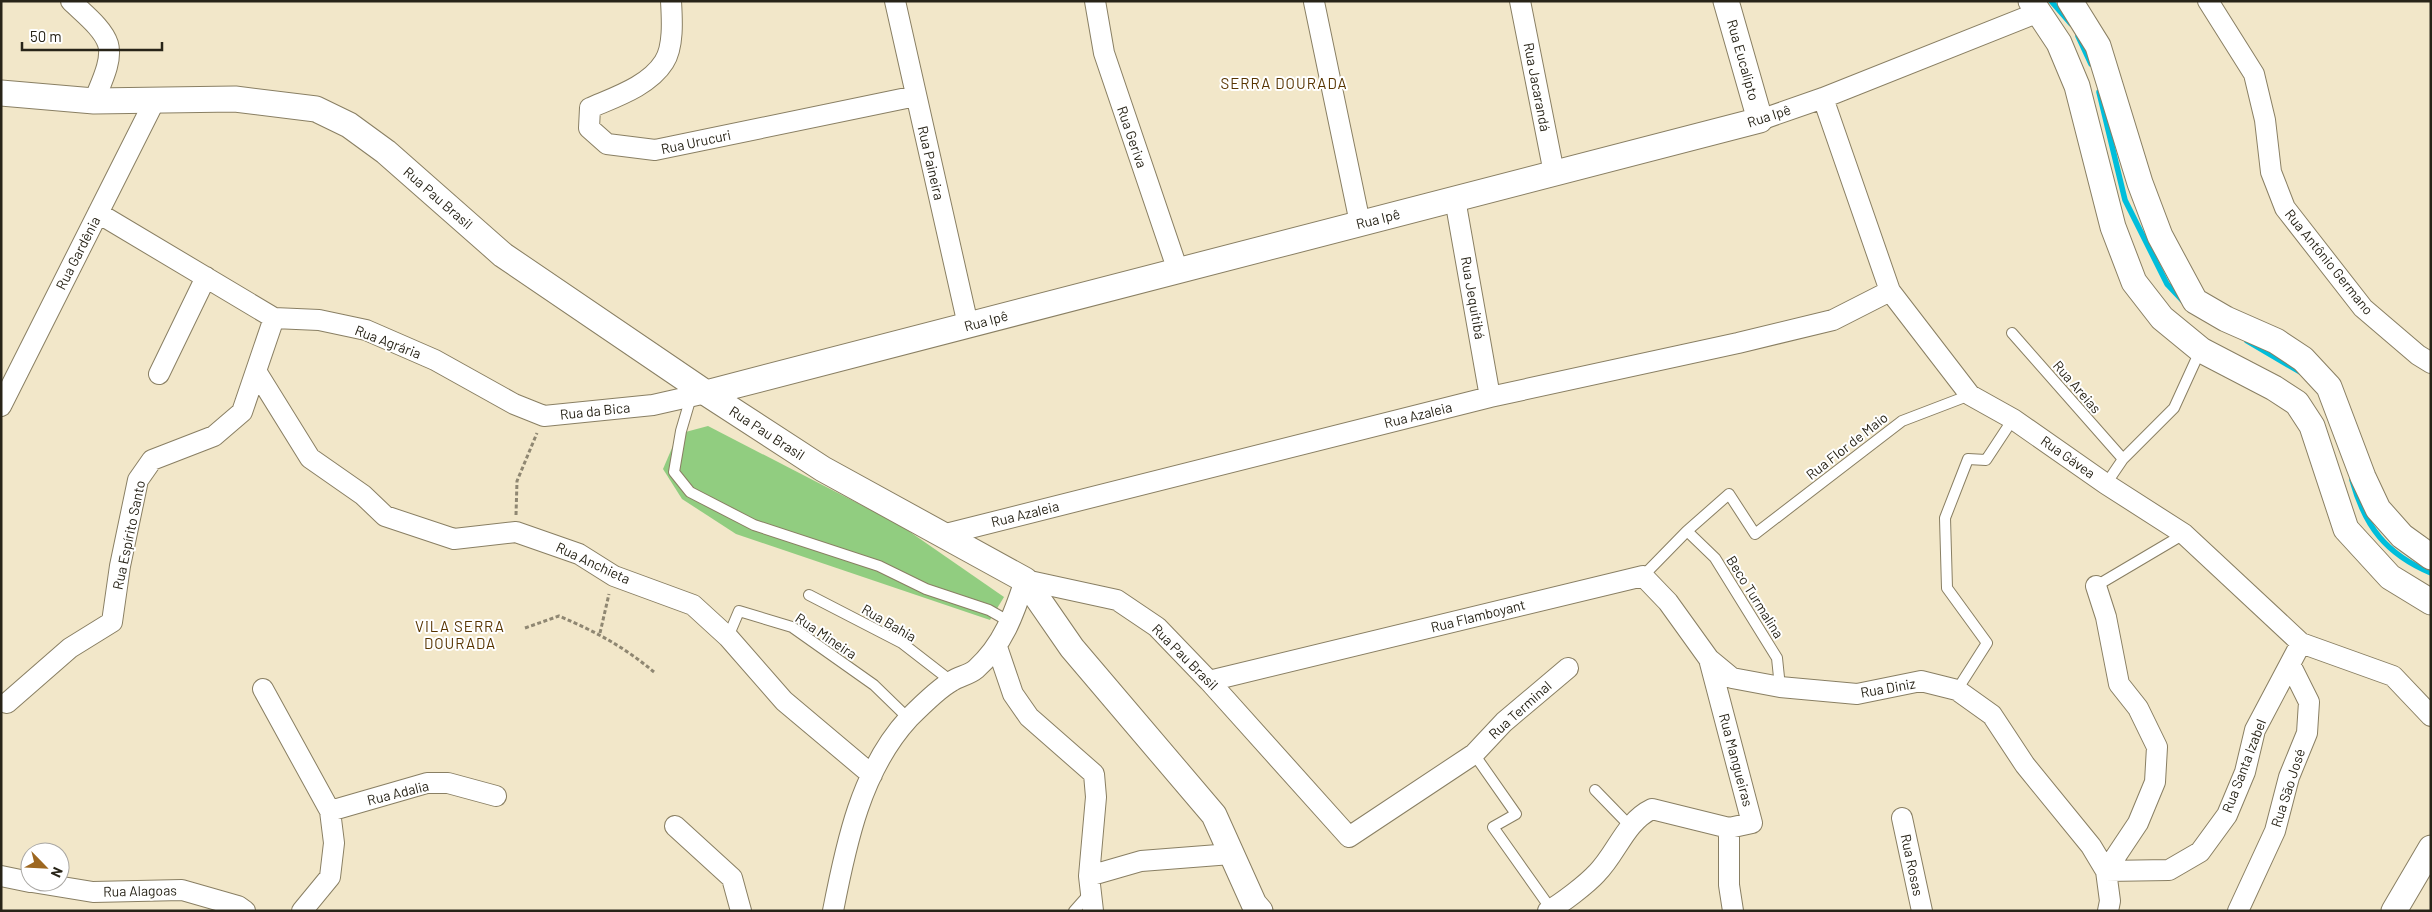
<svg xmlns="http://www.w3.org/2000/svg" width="2432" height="912" font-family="Barlow,sans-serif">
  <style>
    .green { fill: #91cd80 }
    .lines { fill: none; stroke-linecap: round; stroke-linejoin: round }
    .stream { stroke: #00bedb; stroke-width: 5.5 }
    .service-casing { stroke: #897f63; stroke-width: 12 }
    .minor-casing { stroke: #897f63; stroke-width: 22 }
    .tertiary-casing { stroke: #897f63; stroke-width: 27 }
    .path { stroke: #8f8772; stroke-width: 3; stroke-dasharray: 4 2.5; stroke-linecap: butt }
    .service { stroke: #fff; stroke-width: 10 }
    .minor { stroke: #fff; stroke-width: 20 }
    .tertiary { stroke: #fff; stroke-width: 25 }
    .labels { text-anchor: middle; stroke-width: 4; stroke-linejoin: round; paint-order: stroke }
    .street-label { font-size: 14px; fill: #282418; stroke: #fff }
    .neighbourhood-label { font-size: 15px; letter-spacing: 1px; fill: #573400; stroke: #fff }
  </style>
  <rect width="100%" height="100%" fill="#f2e7c9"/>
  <path class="green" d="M708,426L900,525L1004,597L990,620L736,534L682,499L663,469L678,434Z"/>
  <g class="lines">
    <path class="stream" d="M2051,1L2071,24
      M2078,36L2091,64
      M2099,92L2125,200L2167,284L2183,301
      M2247,341L2300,372
      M2352,480C2365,527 2386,554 2431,573"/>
    <g class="service-casing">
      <path id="service" d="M2012,333L2123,459L2106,484
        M691,397L681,431L674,472L690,492L754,525L879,566L926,589L989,610L1010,622
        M2123,459L2174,408L2200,351
        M1687,531L1715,558L1777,658L1780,687
        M1643,576L1687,531L1729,494L1755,534L1902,421L1970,395
        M2096,586L2184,534
        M809,595L902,643L951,681
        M728,637L739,611L792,627L874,685L909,719
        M1957,690L1987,643L1947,588L1945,518L1968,459L1986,460L2013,419
        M1474,754L1516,814L1493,827L1551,909
        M1595,790L1630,826
        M1074,911L1090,893"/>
    </g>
    <g class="minor-casing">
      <path id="minor" d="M71,1C83,13 103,28 108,44C113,61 100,85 94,101
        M671,1C672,18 674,47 664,62C649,86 615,97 590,108L589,128L607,144L655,150L916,96
        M895,1L968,325
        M1095,1L1104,53L1178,271
        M1520,1L1554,173
        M2208,1L2254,74L2265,120L2271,172L2285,208L2363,308L2418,355L2431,363
        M1314,2L1360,223
        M1823,98L1890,291L1970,395L2013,419L2106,484L2184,534L2301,643L2393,676L2431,716
        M1760,120L1823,98L2039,12
        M1455,199L1490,397
        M98,213L274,318L319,320L366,330L435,360L514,404L544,416L653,405L706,393
        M256,371L310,458L363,495L385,516L454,539L516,532L579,554L614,576L693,605L728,637L784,701L872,775
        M159,374L206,277
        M1,406L155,100
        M942,535L1490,397L1738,343L1833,320L1890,291
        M2096,586L2106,617L2119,684L2138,708L2157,747L2155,782L2138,823L2106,871L2110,901L2108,911
        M997,647L1013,694L1029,717L1094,774L1096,797L1089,876L1093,911
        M1209,681L1643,576L1668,602L1709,659L1732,678L1780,687L1857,694L1921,681L1957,690L1992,715L2025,765L2091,846L2106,871
        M263,689L330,811L334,843L330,877L302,911
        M7,703L70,648L112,622L120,566L138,480L152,460L214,436L242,412L274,318
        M330,811L427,783H448L496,796
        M1902,818L1922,911
        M675,826L732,878L741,911
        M1729,828V885L1733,911
        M2106,871L2169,870L2200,852L2227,815L2245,772L2255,730L2301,643
        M1,876L30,882
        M1089,876L1141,861L1231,854
        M32,882L93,892L182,890L238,906L245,911
        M833,911C846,844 861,770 909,718C920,707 939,688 952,681C960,676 969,675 976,669C1003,645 1014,614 1025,580L1117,600L1157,627L1209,681L1349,837L1474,754L1504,722L1568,668
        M1548,911C1561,904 1587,884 1597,873C1617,853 1625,822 1652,809L1729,828L1752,823L1709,659
        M2238,911L2275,831L2289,777L2307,733L2309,702L2290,664"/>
    </g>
    <g class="tertiary-casing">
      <path id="tertiary" d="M2031,1L2059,43L2077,86L2113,227L2134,282L2162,318L2201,350L2274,388L2297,403L2312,426L2346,529L2390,577L2431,602
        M2070,1L2098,46L2140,183L2160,236L2195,301L2226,319L2276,341L2303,359L2329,387L2363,477L2378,509L2402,536L2431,557
        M1,93L94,101L235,99L316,109L349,125L386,152L503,255L706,393L823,469L1025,580L1072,648L1214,815L1254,904L1260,911
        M706,393L1760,120L1726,1
        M2394,911L2431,848"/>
    </g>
    <path class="path" d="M516,515L517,481L537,433
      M525,628L559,616C596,632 623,646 654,672
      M600,633L609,594"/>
    <use href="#service" class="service"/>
    <use href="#minor" class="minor"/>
    <use href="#tertiary" class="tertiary"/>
  </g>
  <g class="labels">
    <g class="street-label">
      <text transform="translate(1743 60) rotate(74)" y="5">Rua Eucalipto</text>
      <text transform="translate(1537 87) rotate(79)" y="5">Rua Jacarandá</text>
      <text transform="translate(1769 116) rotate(-18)" y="5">Rua Ipê</text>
      <text transform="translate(1132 137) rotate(71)" y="5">Rua Geriva</text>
      <text transform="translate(696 142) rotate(-12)" y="5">Rua Urucuri</text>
      <text transform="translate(931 163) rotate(77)" y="5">Rua Paineira</text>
      <text transform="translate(438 198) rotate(41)" y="5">Rua Pau Brasil</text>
      <text transform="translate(1378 219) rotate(-14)" y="5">Rua Ipê</text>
      <text transform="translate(78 253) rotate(-63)" y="5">Rua Gardênia</text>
      <text transform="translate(2329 262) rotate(51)" y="5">Rua Antônio Germano</text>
      <text transform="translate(1473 298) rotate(80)" y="5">Rua Jequitibá</text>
      <text transform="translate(986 321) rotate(-15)" y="5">Rua Ipê</text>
      <text transform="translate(388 342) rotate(21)" y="5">Rua Agrária</text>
      <text transform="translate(2077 387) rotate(49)" y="5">Rua Areias</text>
      <text transform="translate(595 411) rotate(-6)" y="5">Rua da Bica</text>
      <text transform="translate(1418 415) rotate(-14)" y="5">Rua Azaleia</text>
      <text transform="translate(767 433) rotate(33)" y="5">Rua Pau Brasil</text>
      <text transform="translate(1847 446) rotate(-38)" y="5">Rua Flor de Maio</text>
      <text transform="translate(2068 457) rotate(35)" y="5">Rua Gávea</text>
      <text transform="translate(1025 514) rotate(-14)" y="5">Rua Azaleia</text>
      <text transform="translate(129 535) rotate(-78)" y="5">Rua Espírito Santo</text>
      <text transform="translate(593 563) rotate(25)" y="5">Rua Anchieta</text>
      <text transform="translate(1755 597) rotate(58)" y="5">Beco Turmalina</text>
      <text transform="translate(1478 616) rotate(-14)" y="5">Rua Flamboyant</text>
      <text transform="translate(889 623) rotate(30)" y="5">Rua Bahia</text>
      <text transform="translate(826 636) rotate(34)" y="5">Rua Mineira</text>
      <text transform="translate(1185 657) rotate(45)" y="5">Rua Pau Brasil</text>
      <text transform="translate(1888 688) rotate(-10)" y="5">Rua Diniz</text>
      <text transform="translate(1520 710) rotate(-42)" y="5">Rua Terminal</text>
      <text transform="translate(1736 760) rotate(75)" y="5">Rua Mangueiras</text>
      <text transform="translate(2244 766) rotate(-69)" y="5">Rua Santa Izabel</text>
      <text transform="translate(2288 788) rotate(-72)" y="5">Rua São José</text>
      <text transform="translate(398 793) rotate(-14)" y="5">Rua Adalia</text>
      <text transform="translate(1912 865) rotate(78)" y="5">Rua Rosas</text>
      <text transform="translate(140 891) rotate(-1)" y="5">Rua Alagoas</text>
    </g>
    <g class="neighbourhood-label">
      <text x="1284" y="89">SERRA DOURADA</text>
      <text x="460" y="632">VILA SERRA<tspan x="460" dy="17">DOURADA</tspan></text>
    </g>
  </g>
  <rect width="2432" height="912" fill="none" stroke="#282418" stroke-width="5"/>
  <g transform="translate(45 867) rotate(114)"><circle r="24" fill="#ffffff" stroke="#a9a7a3"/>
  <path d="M0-4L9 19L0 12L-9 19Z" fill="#9d6720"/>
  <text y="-8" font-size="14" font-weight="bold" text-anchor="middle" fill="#282418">N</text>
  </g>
  <path d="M22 42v8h140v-8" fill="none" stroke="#282418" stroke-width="2.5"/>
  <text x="30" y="42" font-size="15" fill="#282418" stroke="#ffffff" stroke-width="4" paint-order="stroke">50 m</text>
</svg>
